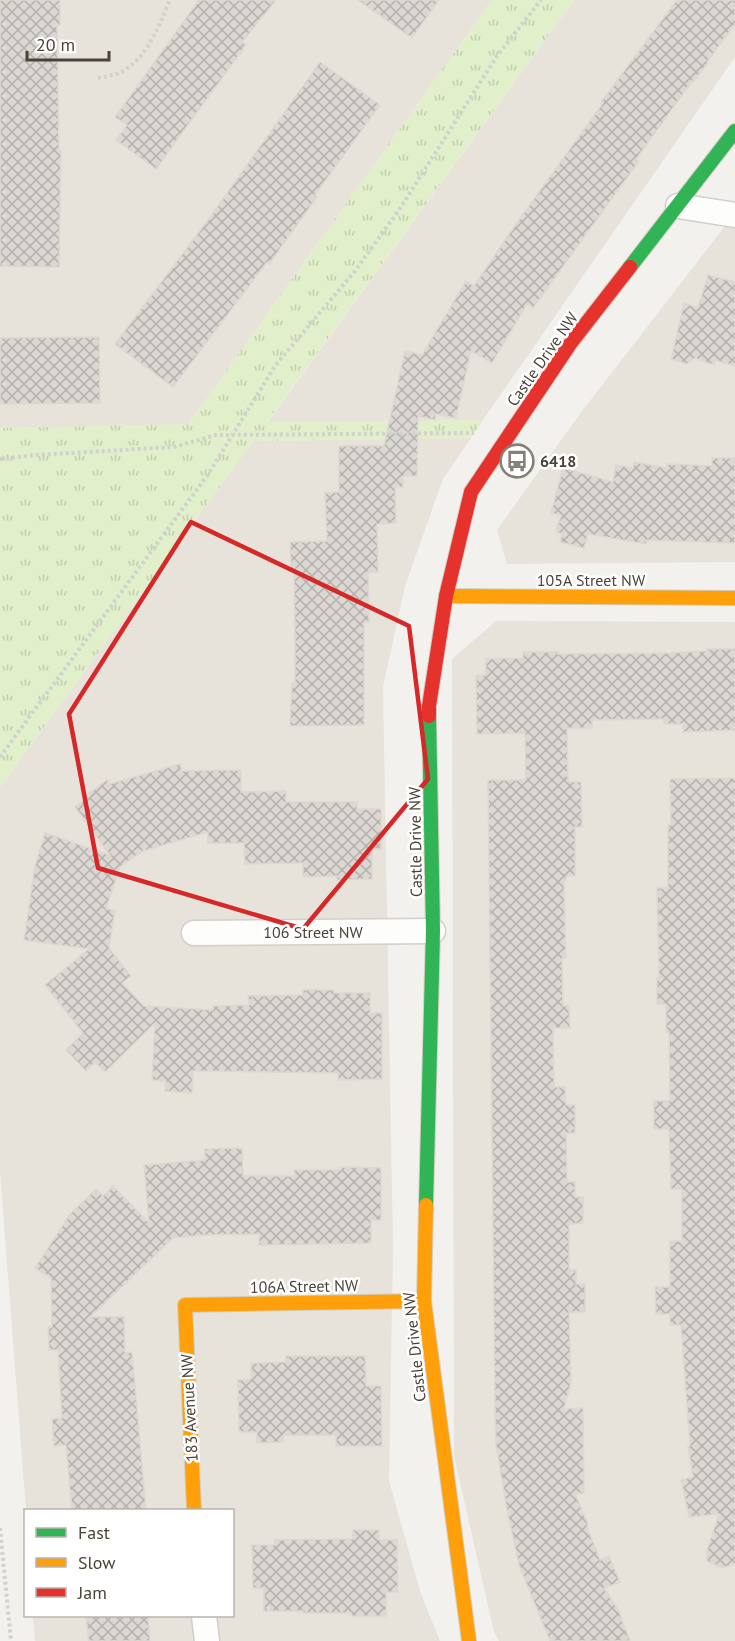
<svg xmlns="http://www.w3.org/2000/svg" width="735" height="1641" font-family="'PT Sans',sans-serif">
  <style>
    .residential { fill: #e8e3da }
    .park { fill: url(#park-tufts) }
    .building { fill: url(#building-cross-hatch); stroke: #dcd8d2; stroke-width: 1.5 }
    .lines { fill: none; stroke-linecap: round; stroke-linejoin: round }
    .street-casing { stroke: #d1cfca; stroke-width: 27 }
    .fast-casing { stroke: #d3cec3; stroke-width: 16 }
    .slow-casing { stroke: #d3cec3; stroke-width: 16 }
    .jam-casing { stroke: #d3cec3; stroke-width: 16 }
    .path { stroke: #d3d1cb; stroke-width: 4; stroke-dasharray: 3 3; stroke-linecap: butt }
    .street { stroke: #fdfdfc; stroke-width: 24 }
    .fast { stroke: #30b455; stroke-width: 14 }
    .slow { stroke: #ff9f0a; stroke-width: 14 }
    .jam { stroke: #e5322d; stroke-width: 14 }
    .marked { fill: none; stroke: #d62828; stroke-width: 4.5; stroke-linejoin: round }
    .labels { text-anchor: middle; stroke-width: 5; stroke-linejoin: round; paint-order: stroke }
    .street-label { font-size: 16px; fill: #4b4337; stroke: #fff }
    .poi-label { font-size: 16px; font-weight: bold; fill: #4b4337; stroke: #fff; text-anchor: start }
  </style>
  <defs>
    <pattern id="park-tufts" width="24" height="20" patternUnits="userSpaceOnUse" patternTransform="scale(1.5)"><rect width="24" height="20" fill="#e1efcb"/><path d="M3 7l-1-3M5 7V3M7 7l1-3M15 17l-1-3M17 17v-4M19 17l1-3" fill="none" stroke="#c3ceaf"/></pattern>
    <pattern id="building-cross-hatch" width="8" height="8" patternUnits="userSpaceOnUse" patternTransform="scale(1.5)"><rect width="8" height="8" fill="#dbd8d3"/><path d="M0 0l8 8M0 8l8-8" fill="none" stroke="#b4b1ac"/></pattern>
  </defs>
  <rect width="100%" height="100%" fill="#f3f1ed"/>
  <path class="residential" d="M0,0H492L188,425L0,428Z
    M574,0H735V57L483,420L267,423Z
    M735,213V562L507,564L497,530L579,415Z
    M471,438L443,479L405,586L383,687L393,1247L389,1481L421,1594L440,1641H35L33,1616H232V1510H26L0,1172V787L253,441Z
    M496,621L735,622V1641H499L494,1632L454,1456L452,659Z"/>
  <path class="park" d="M492,0H574L267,422L483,420L471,438L253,441L0,787V428L188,424Z"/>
  <path class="building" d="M0,0H60V25H57L59,151H61L59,267L0,266Z
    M199,0H276L242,42L246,45L156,169L116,140L127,125L115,117Z
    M358,0H439L412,38Z
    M677,0H735V24L707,62L708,63L694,81L693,80L636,159L639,161L533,308L527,304L492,363L471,351L456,418L436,414L435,420L418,416L417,476H403V487H395L396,523L377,524L378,572H368L369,622H364V725L290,726L292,683H295V640L294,569H291L290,542L327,541L325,493L339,492V446H384L405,351L422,355L466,281L474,286L516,224L603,103L601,102Z
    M320,62L380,105L315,195L317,197L269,264L267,262L173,387L115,344L208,220Z
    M708,275L735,282V366L715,360L714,365L695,358L687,364L671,359L684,303L698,308Z
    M99,337L100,403L0,404V338Z
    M712,458H735V543L647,540L646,544L588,534L584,548L560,542L562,534L556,532L561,515L551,513L563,468L613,482L616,465L633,468L634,462L667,468V464L712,466Z
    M707,649H735V730L683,732V724H664V719L592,720V728H567L568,782H581L582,827H575V876H566V880H564L566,958H562L563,1006H569L570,1028H553L554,1087H565L566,1105H575V1133H566L567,1182H575V1197H583V1223L569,1224V1270H576V1284H585V1312H569L571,1382L564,1409L583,1408L584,1493L575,1494L588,1524L587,1527L600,1560L609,1556L620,1582L604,1588L618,1609L630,1641H550L519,1565L507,1510L496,1444L495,1406L488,780H526L525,733L477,734L476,676L486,675V659L523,658V652H558V654L670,653L707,651Z
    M180,764L182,771L241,770V792L286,791V802H357V809H381V849H372V879L337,880V876L303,877V863L245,864L244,843H208V832L143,851L120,867L106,909L115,910L109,948L131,976L122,983L144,1006L213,1010V1006L249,1005L248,996L303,995V990H334V993H370V1013H382V1079L338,1080V1073L193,1071L192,1093L165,1091L166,1081L152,1080L155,1023L105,1072L95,1062L86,1071L66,1050L83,1033L45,985L89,949L24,940L35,866L45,833L110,855L75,807L90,796L88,794L107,780L110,784Z
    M735,778V1564L722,1568L707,1561V1550L719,1514L689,1517L681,1480L693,1477L688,1446H690L681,1325H670V1314H656L655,1287H670V1241H682V1189H671L669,1129H654V1101H670L669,1032H666V1004H657V978H659L657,888H668V825H671L670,779Z
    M242,1148L243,1176H295L294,1170H341V1167L381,1168V1220H371V1243L259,1245V1234L205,1235L173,1238L90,1317H124L125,1353L132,1352L146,1510H72L66,1445L54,1446L52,1419L62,1418L58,1350H49L48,1327H52L51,1278L35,1268L70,1214L96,1189L103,1196L113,1186L149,1223L144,1165L205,1160V1149Z
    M286,1356H365L366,1386H381L382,1446H336V1435H283V1442L257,1443V1432H239L238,1380L251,1379V1363L286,1362Z
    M353,1530H379V1540H397L398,1592H386V1616H351V1613H303V1611H264V1588H253L252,1545H275V1540L353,1539Z
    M86,1616H148L150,1641H89Z"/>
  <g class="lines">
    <g class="street-casing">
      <path id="street" d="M678,206L735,215
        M194,933L433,931
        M204,1616L207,1641"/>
    </g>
    <g class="fast-casing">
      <path id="fast" d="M630,267L735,131
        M426,1205L433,931L429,716"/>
    </g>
    <g class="slow-casing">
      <path id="slow" d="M446,596L735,598
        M426,1205L424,1301L469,1641
        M194,1510L185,1305L424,1301"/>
    </g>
    <g class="jam-casing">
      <path id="jam" d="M429,716V706L446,596L471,492L570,344L630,267"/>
    </g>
    <path class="path" d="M98,78C104,77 110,76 116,74C145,64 159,26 170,0
      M0,459L36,455L174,447L216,435L474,433
      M0,757L209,473L275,366L355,271L399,210L497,56L541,0
      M0,1528L11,1641"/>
    <use href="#street" class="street"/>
    <use href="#fast" class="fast"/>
    <use href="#slow" class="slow"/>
    <use href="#jam" class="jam"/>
  </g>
  <path class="marked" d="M191,522L409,626L428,779L303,929L98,868L69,714Z"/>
  <defs>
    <g id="bus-ring" transform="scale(1.725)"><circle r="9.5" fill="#fff" stroke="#868077" stroke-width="1.5"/><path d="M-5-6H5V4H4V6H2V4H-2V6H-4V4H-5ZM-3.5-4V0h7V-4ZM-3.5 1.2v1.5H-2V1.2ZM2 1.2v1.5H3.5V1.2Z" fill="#868077"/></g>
  </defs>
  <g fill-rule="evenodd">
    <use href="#bus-ring" x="517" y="461"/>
  </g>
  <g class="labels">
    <g class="street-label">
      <text transform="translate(542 359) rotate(-55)" y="6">Castle Drive NW</text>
      <text x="591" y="586">105A Street NW</text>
      <text transform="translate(415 842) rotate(-91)" y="6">Castle Drive NW</text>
      <text x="313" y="938">106 Street NW</text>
      <text transform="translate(304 1286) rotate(-1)" y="6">106A Street NW</text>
      <text transform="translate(414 1347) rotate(-96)" y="6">Castle Drive NW</text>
      <text transform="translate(189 1408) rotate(-93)" y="6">183 Avenue NW</text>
    </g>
    <g class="poi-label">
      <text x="540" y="467">6418</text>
    </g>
  </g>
  <rect x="24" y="1509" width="210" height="108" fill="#ffffff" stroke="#b7b4af" stroke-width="1.5"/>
  <rect x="36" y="1528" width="30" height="9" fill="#30b455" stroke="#b7b4af" stroke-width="1.5"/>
  <text x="78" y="1539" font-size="18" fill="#4b4337">Fast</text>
  <rect x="36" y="1558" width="30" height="9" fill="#ff9f0a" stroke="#b7b4af" stroke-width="1.5"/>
  <text x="78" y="1569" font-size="18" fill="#4b4337">Slow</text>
  <rect x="36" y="1588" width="30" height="9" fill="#e5322d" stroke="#b7b4af" stroke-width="1.5"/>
  <text x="78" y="1599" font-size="18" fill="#4b4337">Jam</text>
  <path d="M27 51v9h82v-9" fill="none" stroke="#4b4337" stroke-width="3"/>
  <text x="36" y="51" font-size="18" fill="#4b4337" stroke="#ffffff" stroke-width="4.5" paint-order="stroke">20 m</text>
</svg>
